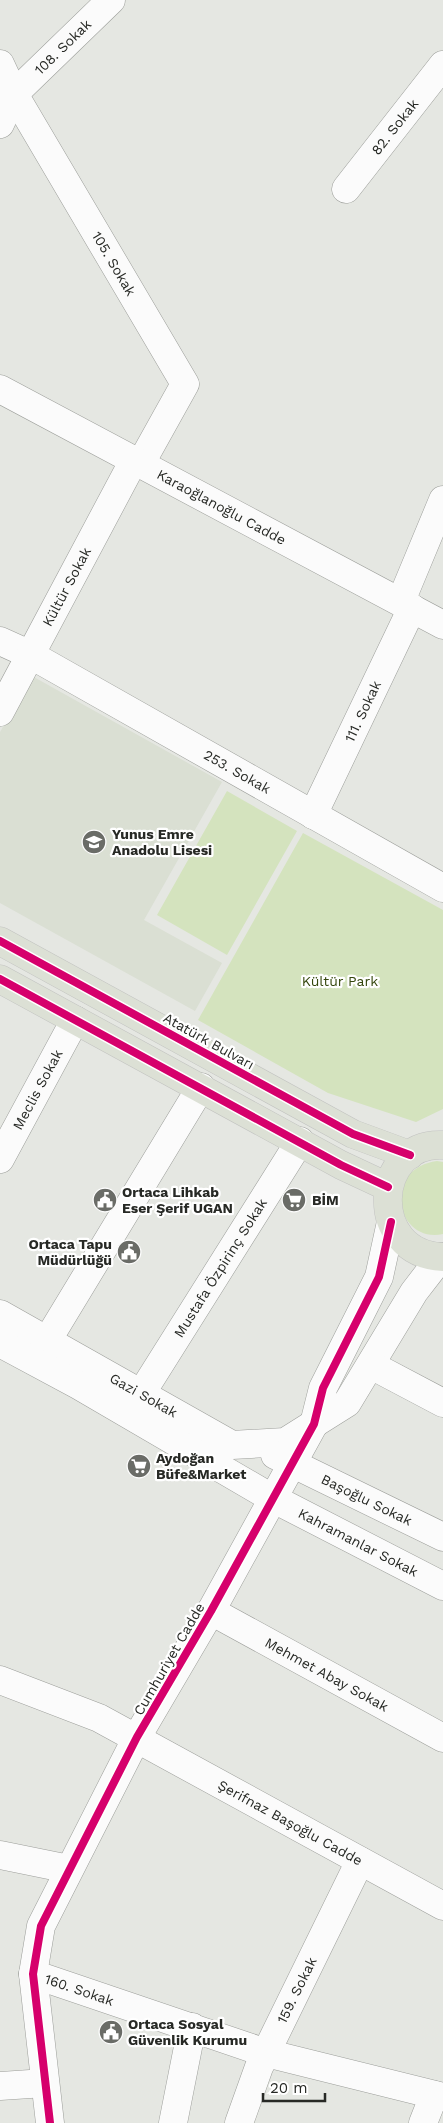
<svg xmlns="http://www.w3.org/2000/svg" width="443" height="2123" font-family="'Work Sans',sans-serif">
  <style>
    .built { fill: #dadfd3 }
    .green { fill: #d4e3be }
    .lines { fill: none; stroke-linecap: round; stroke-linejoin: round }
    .minor-casing { stroke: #9c9e9a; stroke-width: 29 }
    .major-casing { stroke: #c2c3c1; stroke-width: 29 }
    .minor { stroke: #fbfbfb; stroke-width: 28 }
    .major { stroke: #dce0d5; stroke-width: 28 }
    .cycleway-casing { stroke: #fff; stroke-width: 11 }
    .cycleway { stroke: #d6006c; stroke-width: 8 }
    .labels { text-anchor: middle; stroke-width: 4.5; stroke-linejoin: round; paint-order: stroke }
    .street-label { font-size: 14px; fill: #272925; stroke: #fff }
    .poi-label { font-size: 14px; font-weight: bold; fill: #272925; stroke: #fff; text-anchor: start }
    .park-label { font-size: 14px; fill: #34460c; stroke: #fff }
  </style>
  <rect width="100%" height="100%" fill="#e5e7e2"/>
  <path class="built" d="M32,676L222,782L144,920L222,963L195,1011L0,903V732Z"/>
  <path class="green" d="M227,791L297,831L227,955L157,915Z
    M303,833L443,910V1109L416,1122L328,1093L198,1020Z
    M437,1161L443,1162V1234C396,1244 380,1169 437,1161Z"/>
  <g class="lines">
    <g class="minor-casing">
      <g id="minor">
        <path id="s1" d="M0,64L14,94L185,384L141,463"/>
        <path id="s2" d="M0,124L14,94L111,0"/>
        <path id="s3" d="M346,189L443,65"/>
        <path id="s4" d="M0,389L443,625"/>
        <path d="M401,601L443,500"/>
        <path id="s5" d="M0,641L31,655L443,888"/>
        <path id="s6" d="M0,712L134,460"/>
        <path id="s7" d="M313,815L412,608"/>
        <path id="s8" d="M0,1159L75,1020"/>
        <path id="s9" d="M0,1314L232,1445L285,1442L347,1403L414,1292L441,1257"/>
        <path d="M47,1341L201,1087"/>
        <path id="s10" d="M0,1343L78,1385L272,1498L443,1586"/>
        <path d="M371,1365L443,1403"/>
        <path id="s11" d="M141,1394L300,1141"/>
        <path id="s12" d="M275,1455L443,1537"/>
        <path id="s13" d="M211,1611L443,1738"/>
        <path id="s14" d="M0,1680L99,1718L443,1906"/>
        <path d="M0,1855L69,1869"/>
        <path id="s15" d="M33,1974L266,2053L443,2097"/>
        <path d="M0,2086L45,2083"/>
        <path d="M50,2123L33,1974L41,1926L137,1737L211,1611L314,1424L323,1388L379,1277L391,1222"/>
        <path d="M173,2123L192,2027"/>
        <path id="s16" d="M239,2123L259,2067L360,1861"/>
        <path d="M423,2123L434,2095"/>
      </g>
    </g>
    <g class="major-casing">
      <path id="major" d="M0,941L353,1134L410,1155
        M0,979L341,1165L388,1187
        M443,1145C373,1141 366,1254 443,1257"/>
    </g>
    <use href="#minor" class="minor"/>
    <use href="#major" class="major"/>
    <g class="cycleway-casing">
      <path id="cycleway" d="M0,941L353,1134L410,1155
        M0,979L341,1165L388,1187
        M50,2123L33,1974L41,1926L137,1737L211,1611L314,1424L323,1388L379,1277L391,1222"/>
    </g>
    <use href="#cycleway" class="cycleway"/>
  </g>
  <defs>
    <g id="school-disc" transform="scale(1.25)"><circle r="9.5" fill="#6a6c67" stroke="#fff"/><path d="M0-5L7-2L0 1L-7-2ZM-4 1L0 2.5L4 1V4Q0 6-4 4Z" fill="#fff"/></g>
    <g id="civic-disc" transform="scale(1.25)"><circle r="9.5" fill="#6a6c67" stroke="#fff"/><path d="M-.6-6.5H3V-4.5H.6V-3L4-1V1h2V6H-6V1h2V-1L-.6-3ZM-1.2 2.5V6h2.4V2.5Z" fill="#fff"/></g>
    <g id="supermarket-disc" transform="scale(1.25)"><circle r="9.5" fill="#6a6c67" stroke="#fff"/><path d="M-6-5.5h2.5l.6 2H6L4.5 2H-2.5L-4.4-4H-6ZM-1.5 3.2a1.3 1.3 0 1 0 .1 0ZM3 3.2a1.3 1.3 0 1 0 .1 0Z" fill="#fff"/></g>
  </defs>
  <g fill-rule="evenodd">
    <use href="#school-disc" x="94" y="842"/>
    <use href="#civic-disc" x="105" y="1200"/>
    <use href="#supermarket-disc" x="294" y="1200"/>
    <use href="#civic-disc" x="129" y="1252"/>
    <use href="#supermarket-disc" x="139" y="1466"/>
    <use href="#civic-disc" x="111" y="2032"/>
  </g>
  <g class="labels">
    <g class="street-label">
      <text dy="5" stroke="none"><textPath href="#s2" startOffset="101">108. Sokak</textPath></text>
      <text dy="5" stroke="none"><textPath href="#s3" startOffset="79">82. Sokak</textPath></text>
      <text dy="5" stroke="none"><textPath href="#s1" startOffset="230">105. Sokak</textPath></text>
      <text dy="5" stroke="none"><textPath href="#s4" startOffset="251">Karaoğlanoğlu Cadde</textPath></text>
      <text dy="5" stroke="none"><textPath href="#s6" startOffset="142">Kültür Sokak</textPath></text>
      <text dy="5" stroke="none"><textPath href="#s7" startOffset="115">111. Sokak</textPath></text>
      <text dy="5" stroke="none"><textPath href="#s5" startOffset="271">253. Sokak</textPath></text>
      <text transform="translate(209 1041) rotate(29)" y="5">Atatürk Bulvarı</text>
      <text dy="5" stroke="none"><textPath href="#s8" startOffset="79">Meclis Sokak</textPath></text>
      <text dy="5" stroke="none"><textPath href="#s11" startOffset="149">Mustafa Özpirinç Sokak</textPath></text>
      <text dy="5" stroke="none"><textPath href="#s9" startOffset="165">Gazi Sokak</textPath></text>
      <text dy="5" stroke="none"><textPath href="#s12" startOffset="102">Başoğlu Sokak</textPath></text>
      <text dy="5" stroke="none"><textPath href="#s10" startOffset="410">Kahramanlar Sokak</textPath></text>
      <text transform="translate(169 1659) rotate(-60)" y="5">Cumhuriyet Cadde</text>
      <text dy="5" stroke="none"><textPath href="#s13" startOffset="132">Mehmet Abay Sokak</textPath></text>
      <text dy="5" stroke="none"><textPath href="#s14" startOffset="324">Şerifnaz Başoğlu Cadde</textPath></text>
      <text dy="5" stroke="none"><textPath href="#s15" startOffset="49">160. Sokak</textPath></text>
      <text dy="5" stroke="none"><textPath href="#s16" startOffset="145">159. Sokak</textPath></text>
    </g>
    <g class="poi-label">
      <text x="112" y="839">Yunus Emre<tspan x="112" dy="16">Anadolu Lisesi</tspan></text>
      <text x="122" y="1197">Ortaca Lihkab<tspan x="122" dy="16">Eser Şerif UGAN</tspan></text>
      <text x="312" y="1205">BİM</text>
      <text x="112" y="1249" text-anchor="end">Ortaca Tapu<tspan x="112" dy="16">Müdürlüğü</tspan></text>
      <text x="156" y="1463">Aydoğan<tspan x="156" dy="16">Büfe&amp;Market</tspan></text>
      <text x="128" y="2029">Ortaca Sosyal<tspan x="128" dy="16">Güvenlik Kurumu</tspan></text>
    </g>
    <g class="park-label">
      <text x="340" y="986">Kültür Park</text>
    </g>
  </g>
  <path d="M263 2093v8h62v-8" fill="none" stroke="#272925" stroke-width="2.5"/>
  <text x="270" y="2093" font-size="15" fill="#272925" stroke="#ffffff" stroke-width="4" paint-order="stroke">20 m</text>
</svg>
